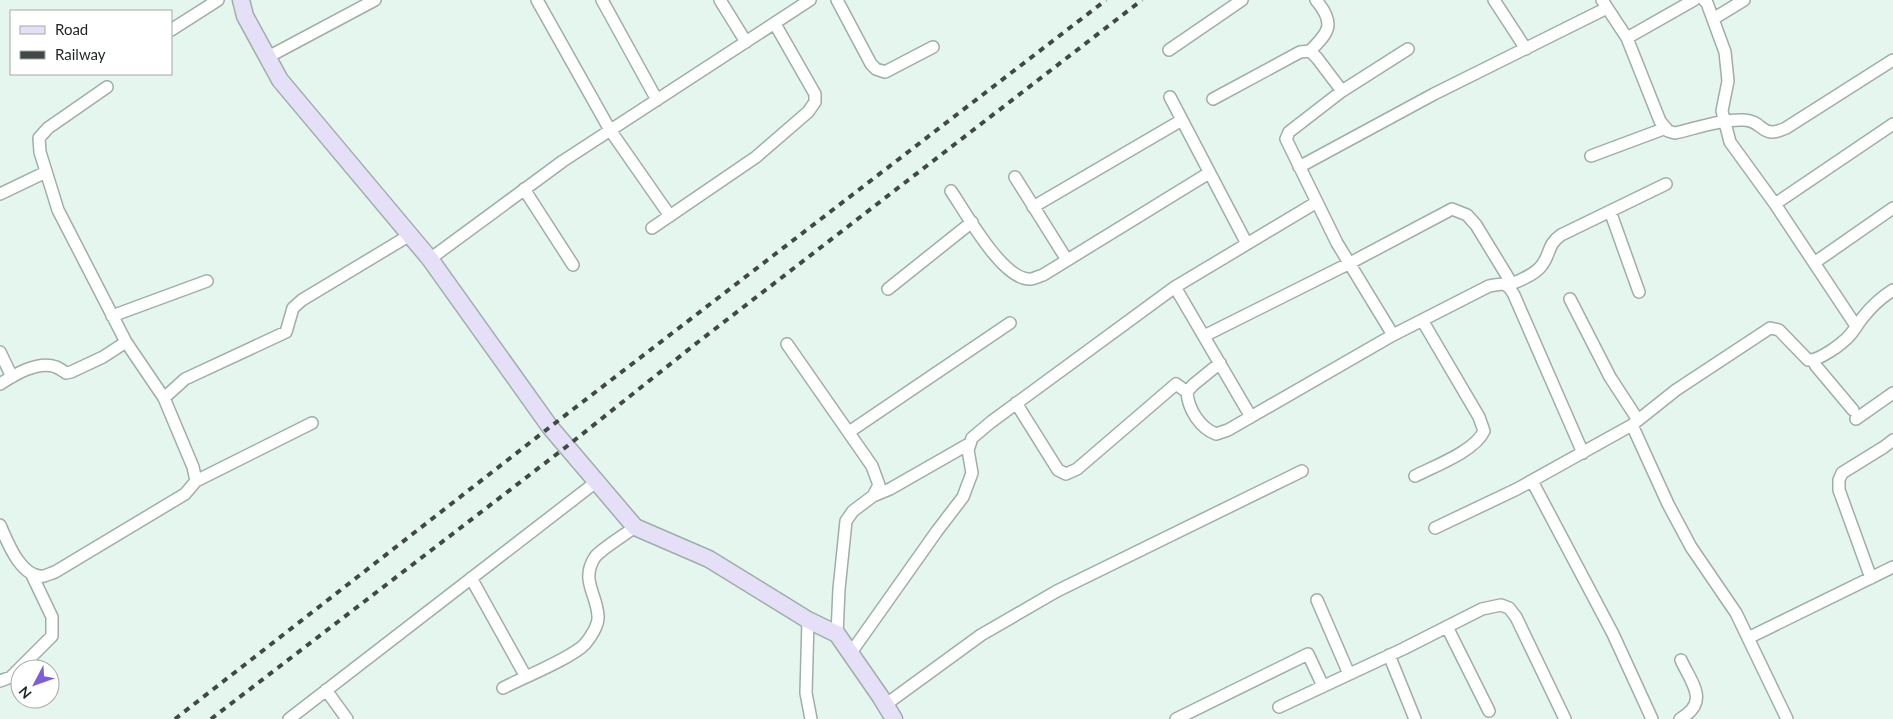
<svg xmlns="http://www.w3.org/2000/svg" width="1893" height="719" font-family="Lato,sans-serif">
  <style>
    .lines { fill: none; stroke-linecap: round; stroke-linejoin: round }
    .street-casing { stroke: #9eafa7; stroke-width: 14 }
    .secondary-casing { stroke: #9eafa7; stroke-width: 19 }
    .street { stroke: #fff; stroke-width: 11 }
    .secondary { stroke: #e5e0f8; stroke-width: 16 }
    .rail { stroke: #414945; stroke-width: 4; stroke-dasharray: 6 6; stroke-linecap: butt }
  </style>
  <rect width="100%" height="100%" fill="#e4f6ee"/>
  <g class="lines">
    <g class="street-casing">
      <path id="street" d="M537,0L610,130L670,216
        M602,0L657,100
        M720,0L746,42
        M837,0L871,64L876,69L885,72L933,47
        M1494,0L1526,49
        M1602,0L1627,38L1660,121L1668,131L1675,133C1697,128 1722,119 1744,120C1765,121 1760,140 1786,128L1893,60
        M1704,0L1707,3L1725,52L1728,81L1722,111L1730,142L1775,204L1856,326
        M1713,19L1744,0
        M171,30L218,0
        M1627,38L1694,0
        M1169,50L1242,0
        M1310,51C1329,32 1336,24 1316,0
        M268,57L375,0
        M107,87L48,128L39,138L40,152L58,210L126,342L164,398
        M1170,97L1247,244
        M1213,99L1300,52L1310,51L1317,58L1342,91
        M1591,156L1666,128
        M1299,167L1434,94L1607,8
        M1015,177L1067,260
        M524,189L573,265
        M951,191C966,213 1001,277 1028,279C1032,280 1039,276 1043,275L1209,173
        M0,194L46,172
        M1775,204L1893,124
        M1033,207L1182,120
        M1610,211L1639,292
        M652,228L756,157L808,112L815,102V94L775,24
        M430,259L563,161L810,0
        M1814,263L1893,208
        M1509,285C1520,280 1535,275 1542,265C1551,253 1547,245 1561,235L1666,184
        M1175,287L1251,417
        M888,289L972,222
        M1570,299L1610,377L1638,420
        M112,316L207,281
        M1393,335L1337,243L1286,139L1289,132L1342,91L1408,49
        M1204,336L1350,263L1452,209L1467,215L1476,225L1512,284
        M787,344L872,466L879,485L873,496L853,511L846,521L839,589L837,634
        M0,352L12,377
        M1813,360L1816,366L1853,410
        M1220,363L1193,385L1187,392C1188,409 1200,428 1216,434L1228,430L1393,335L1489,286C1503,283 1507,282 1514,295L1583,453
        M0,384C14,375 38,360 56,367C59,368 63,371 66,373L71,372L103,357L126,342
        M1016,403L1058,470L1066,474L1077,469L1176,384L1187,392
        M1856,419L1893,393
        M1632,425L1668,504L1691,547L1736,613L1787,719
        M849,432L1010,323
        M1415,476C1435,466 1475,451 1484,431L1479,417L1422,320
        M196,481L312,423
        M1532,481L1613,634L1652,719
        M873,496L890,489L967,445
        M0,525C7,541 21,579 44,576C47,575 52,573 55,572L185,494L196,481L193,467L164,398L185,379L286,332L293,308L302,300L410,235
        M1435,528L1517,489L1632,425L1676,390L1770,328L1779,330L1808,360C1819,361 1842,344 1850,335C1855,329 1859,322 1864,316C1872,306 1882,297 1893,290
        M471,578L526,677
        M1871,578L1839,490V480L1842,473L1884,447L1893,440
        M1317,600L1349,674
        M808,620L806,693L811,719
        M1447,627L1489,711
        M1748,638L1893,567
        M850,654L937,531L963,497L972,473L968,450L972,438L991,422L1175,287L1317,202
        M1389,655L1415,719
        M0,681L11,677L52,636V617L31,573
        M503,688C522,678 572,658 585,644C590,638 599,625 598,616C597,594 580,580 595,557C601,549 626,534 635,527
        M326,690L347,719
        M885,705L981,635L1057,591L1302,471
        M1279,707L1403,649L1482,609L1501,605L1509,608L1516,617L1565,719
        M289,719L596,482
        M1176,719L1308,654L1323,686
        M1680,719C1710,702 1692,684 1681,660"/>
    </g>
    <g class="secondary-casing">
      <path id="secondary" d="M241,0L245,16L280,80L430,259L550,427L635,527L709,559L808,620L837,634L880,696L894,719"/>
    </g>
    <use href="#street" class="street"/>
    <use href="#secondary" class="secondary"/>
    <path class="rail" d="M175,719L550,427L1106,0
      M211,719L566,447L698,342L1142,0"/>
  </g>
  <rect x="10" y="10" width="162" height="65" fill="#ffffff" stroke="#a5a8a7"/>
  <rect x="20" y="26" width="25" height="8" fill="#e5e0f8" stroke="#a5a8a7"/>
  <text x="55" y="35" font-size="15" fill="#1f2522">Road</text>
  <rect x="20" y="51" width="25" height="8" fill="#414945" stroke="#a5a8a7"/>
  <text x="55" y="60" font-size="15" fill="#1f2522">Railway</text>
  <g transform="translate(35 684) rotate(229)"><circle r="24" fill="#ffffff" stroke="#a5a8a7"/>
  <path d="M0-4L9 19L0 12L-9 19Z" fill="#7d5ed9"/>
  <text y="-8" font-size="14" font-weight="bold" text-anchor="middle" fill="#1f2522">N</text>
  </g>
</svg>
